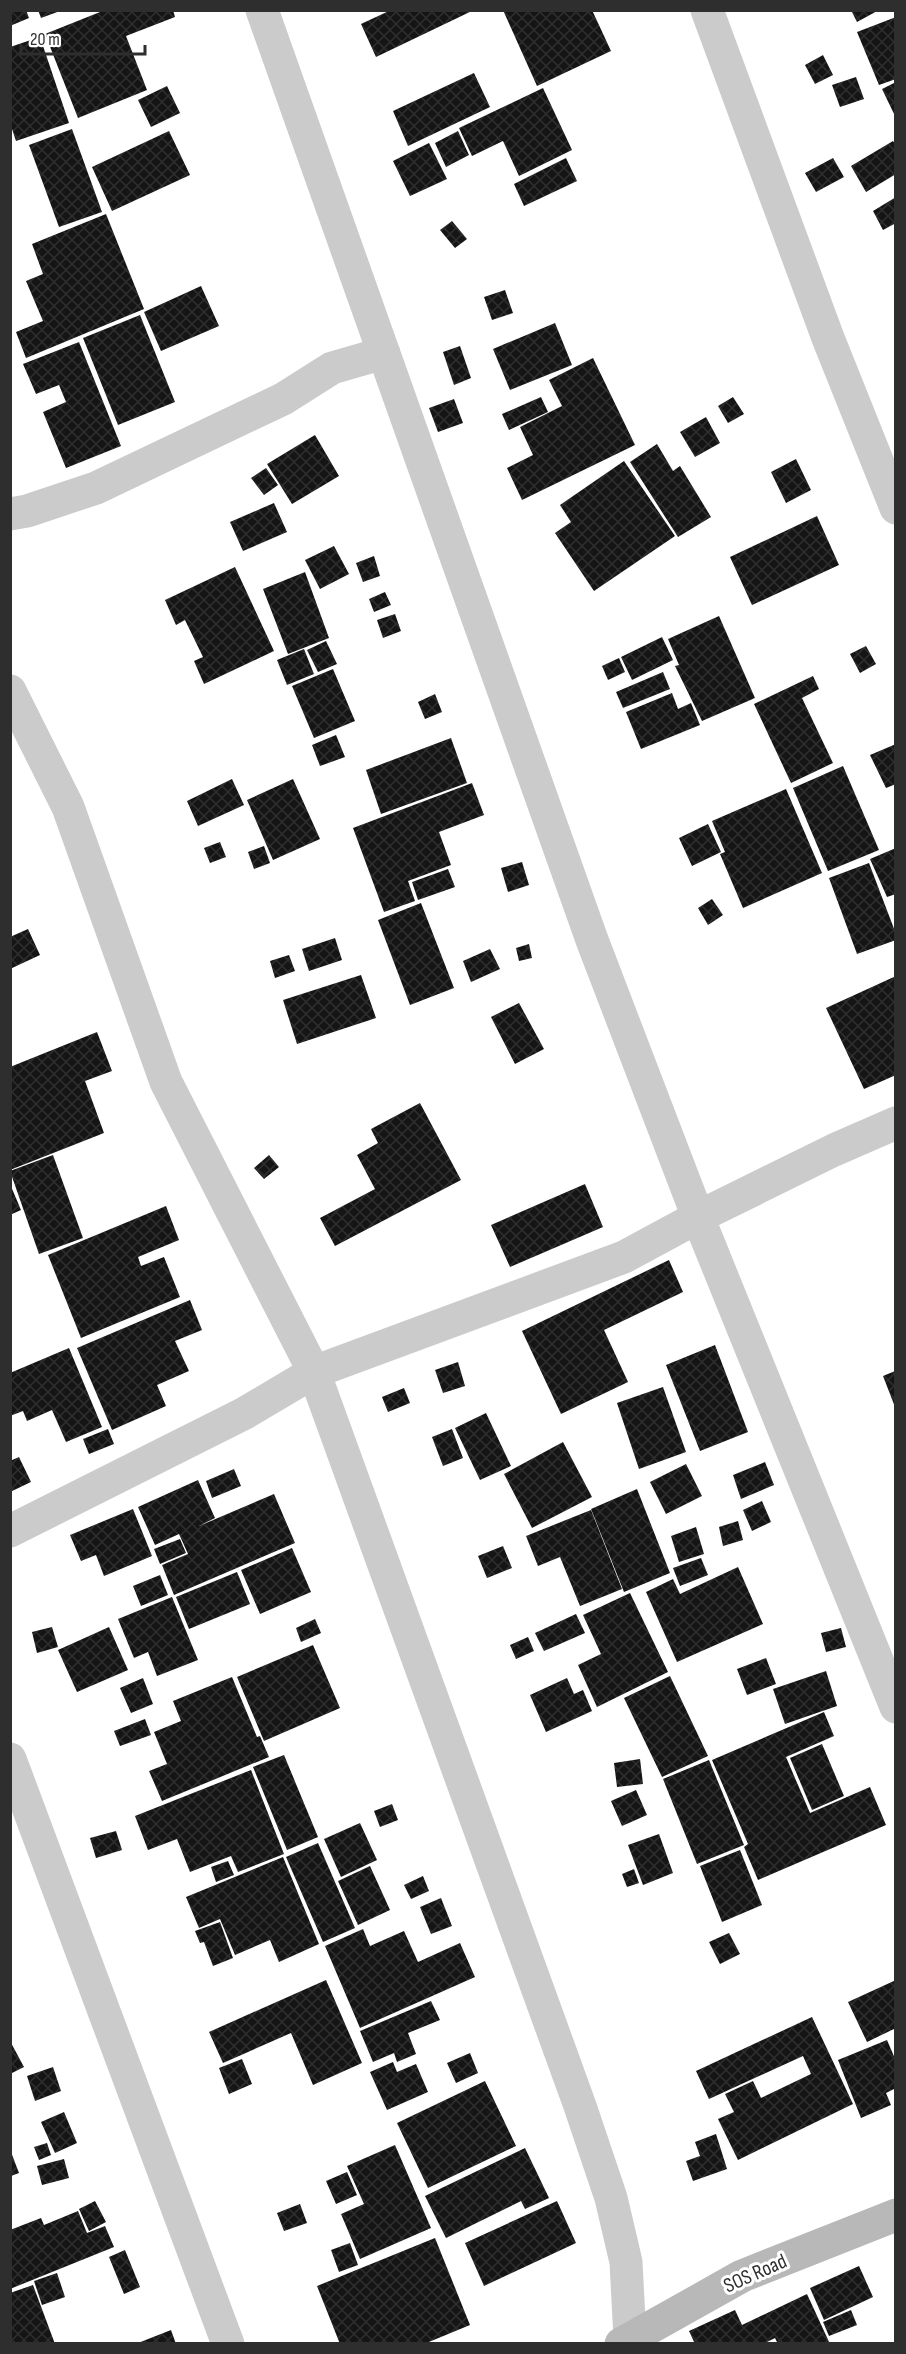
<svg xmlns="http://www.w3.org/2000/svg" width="906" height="2354" font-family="'Sofia Sans Condensed',sans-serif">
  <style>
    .building { fill: url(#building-cross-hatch) }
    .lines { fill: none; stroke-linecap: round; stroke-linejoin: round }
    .street { stroke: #cbcbcb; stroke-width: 33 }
    .secondary { stroke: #b8b8b8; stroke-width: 33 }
    .labels { text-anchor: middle; stroke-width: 6; stroke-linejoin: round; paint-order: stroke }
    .street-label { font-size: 21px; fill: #2e2e2e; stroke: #fff }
  </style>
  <defs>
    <pattern id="building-cross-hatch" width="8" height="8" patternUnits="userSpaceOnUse" patternTransform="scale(1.5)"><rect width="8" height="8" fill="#151515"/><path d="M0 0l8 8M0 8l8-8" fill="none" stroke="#2f2f2f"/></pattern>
  </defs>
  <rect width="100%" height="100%" fill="#fff"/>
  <path class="building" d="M10,10H26L29,18L10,26Z
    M38,10H60V11L41,18Z
    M105,10H173L175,17L126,36L147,90L78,118L45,34Z
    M391,10H474L376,57L361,24Z
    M503,10H592L611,51L537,86Z
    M851,10H879L857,22Z
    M896,17V79L879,85L857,32Z
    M40,37L69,123L16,141L10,123V47Z
    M823,55L833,75L815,84L805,65Z
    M474,73L490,107L408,146L393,111Z
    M856,77L864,99L840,107L832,85Z
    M896,82V118L882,89Z
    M167,86L180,113L151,127L138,100Z
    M543,88L572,150L519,176L503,141L472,156L459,128Z
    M72,129L102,212L59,227L29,145Z
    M169,131L190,175L112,211L92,167Z
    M458,131L469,155L446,167L435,143Z
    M893,141L896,145V174L866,192L851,166Z
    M429,143L447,179L410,196L393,161Z
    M566,158L577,181L524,206L514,184Z
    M833,158L844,177L816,192L805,173Z
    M896,197V223L883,230L873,211Z
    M106,214L144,309L26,358L16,332L43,321L26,281L43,274L32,244Z
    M452,221L467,239L455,248L440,230Z
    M201,286L219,326L161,351L144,312Z
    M505,290L513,313L492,320L484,297Z
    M140,315L175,402L118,425L83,338Z
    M555,323L572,365L510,390L493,349Z
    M79,342L121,446L66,468L43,412L66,402L59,385L36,394L23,364Z
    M460,346L471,378L454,385L443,352Z
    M593,358L635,445L522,500L507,468L533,455L520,427L562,406L549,380Z
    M541,397L548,412L509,430L502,414Z
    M733,397L744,414L728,423L718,406Z
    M454,399L463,423L438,432L429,408Z
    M706,417L720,443L695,457L680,432Z
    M315,435L339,476L292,504L267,464Z
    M657,444L673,471L680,466L711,517L678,537L630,462Z
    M796,459L811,490L786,503L771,472Z
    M624,461L675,536L594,591L555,533L571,522L560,505Z
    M266,468L278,485L264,495L251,478Z
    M274,503L287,532L243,551L230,522Z
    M817,516L839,565L752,605L730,557Z
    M334,546L349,574L320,589L305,560Z
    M374,556L380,576L363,582L356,563Z
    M235,567L274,651L204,684L194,661L203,657L185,620L176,625L165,600Z
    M305,572L329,638L288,654L263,589Z
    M385,592L391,605L374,612L369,599Z
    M395,614L401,631L383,638L377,620Z
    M719,616L755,698L702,721L675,666L679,665L668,639Z
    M662,637L673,660L632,680L621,657Z
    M326,641L337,664L318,672L307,650Z
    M866,646L876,664L860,673L850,654Z
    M304,649L314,674L287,685L277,660Z
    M619,658L625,672L608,680L602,666Z
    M333,669L355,721L314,738L292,686Z
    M663,672L670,689L623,708L616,692Z
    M813,676L819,689L802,698L833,763L791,783L754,704Z
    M672,693L678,709L691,703L700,725L641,749L626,712Z
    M435,694L442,712L425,719L418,702Z
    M336,735L345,757L320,766L312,745Z
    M451,738L467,783L381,814L366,770Z
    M896,744V784L886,788L870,755Z
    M843,766L879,850L828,871L793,788Z
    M232,779L244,805L198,826L187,801Z
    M293,779L320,839L273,860L247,800Z
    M472,783L484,815L439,832L451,865L408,881L415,901L384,912L353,828Z
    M786,789L822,873L743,908L720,854L725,852L712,821Z
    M708,824L721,852L692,866L679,838Z
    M220,842L226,857L210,863L204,848Z
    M264,846L270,863L254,869L248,852Z
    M896,848V894L887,897L870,859Z
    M522,862L529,885L508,892L501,868Z
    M869,863L896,934V940L857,954L829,878Z
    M448,869L455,887L418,900L412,882Z
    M712,899L723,915L708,925L698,908Z
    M421,903L454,988L410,1005L378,920Z
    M28,929L40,955L10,969V937Z
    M335,938L342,960L309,971L302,949Z
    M529,944L532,958L519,961L516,948Z
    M490,949L500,969L471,982L463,961Z
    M289,955L295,971L275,978L270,961Z
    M361,975L376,1018L297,1044L283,1000Z
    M896,976V1075L864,1089L826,1008Z
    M519,1003L544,1049L515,1064L491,1017Z
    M97,1032L112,1071L85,1081L104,1133L10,1170V1067Z
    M420,1103L461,1180L335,1246L320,1218L375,1189L357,1155L378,1143L371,1129Z
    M53,1155L83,1238L39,1254L10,1171Z
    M269,1155L279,1167L264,1179L254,1168Z
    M10,1184L21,1210L10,1215Z
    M585,1184L603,1227L510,1267L491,1225Z
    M166,1206L179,1240L138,1257L141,1266L164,1257L180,1297L81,1338L48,1255Z
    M669,1260L683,1292L604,1330L628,1382L561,1414L522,1331Z
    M190,1300L202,1330L175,1341L189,1371L157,1385L166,1406L112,1430L77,1348Z
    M715,1345L748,1432L700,1451L666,1365Z
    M69,1348L102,1427L66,1442L52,1410L27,1421L23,1411L10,1416V1373Z
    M458,1362L465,1386L443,1393L435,1370Z
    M895,1371V1407L883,1376Z
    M663,1387L686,1452L639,1469L617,1403Z
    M404,1388L410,1403L388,1412L382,1397Z
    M486,1413L511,1466L480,1480L455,1428Z
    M108,1429L114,1444L89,1454L83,1439Z
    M452,1429L463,1458L443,1466L432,1437Z
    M563,1442L592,1497L532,1528L504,1474Z
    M19,1457L31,1482L10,1492V1461Z
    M765,1462L774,1485L741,1499L733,1475Z
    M686,1464L702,1496L666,1514L650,1482Z
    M234,1469L241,1486L212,1498L206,1481Z
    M198,1480L215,1518L199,1526L274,1494L295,1543L174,1595L162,1565L188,1554L179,1534L155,1545L138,1507Z
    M637,1489L670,1573L624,1592L591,1509Z
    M762,1501L771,1522L752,1531L743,1510Z
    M133,1509L152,1556L104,1576L96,1555L81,1561L70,1535Z
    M591,1510L622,1589L580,1606L560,1557L538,1566L526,1536Z
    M738,1521L743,1540L723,1546L719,1527Z
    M696,1527L704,1554L679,1562L671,1536Z
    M180,1539L186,1553L160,1564L154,1549Z
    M503,1546L512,1568L487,1578L478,1556Z
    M292,1548L311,1592L260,1614L241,1570Z
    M701,1558L708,1575L680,1586L673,1568Z
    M738,1567L763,1624L677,1662L646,1592L673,1579L680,1594Z
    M237,1572L250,1604L189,1629L176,1597Z
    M160,1575L168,1595L141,1606L133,1586Z
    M630,1593L668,1672L597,1707L578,1665L601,1654L583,1615Z
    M172,1597L198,1660L157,1676L148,1652L134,1658L118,1619Z
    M576,1614L585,1633L544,1651L535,1633Z
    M315,1619L321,1633L301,1642L296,1628Z
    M52,1627L58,1647L37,1653L32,1632Z
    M109,1627L128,1670L77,1692L58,1650Z
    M841,1628L846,1647L826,1652L821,1633Z
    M528,1637L534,1651L516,1659L510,1645Z
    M313,1645L340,1708L264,1741L237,1677Z
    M766,1658L776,1684L747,1695L737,1669Z
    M826,1671L837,1706L785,1724L773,1689Z
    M670,1676L708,1756L662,1777L624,1698Z
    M232,1677L257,1737L260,1736L269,1757L162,1801L149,1771L167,1764L154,1732L181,1721L173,1701Z
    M143,1678L153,1704L131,1713L120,1688Z
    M567,1678L574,1694L583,1690L592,1711L546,1732L530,1695Z
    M824,1712L834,1736L786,1757L810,1813L870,1787L886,1825L758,1880L744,1847L748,1844L712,1760Z
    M145,1719L151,1735L120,1746L114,1731Z
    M822,1744L844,1796L812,1810L790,1758Z
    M284,1755L318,1837L287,1850L253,1767Z
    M640,1759L643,1784L617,1787L614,1763Z
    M709,1760L744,1845L697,1864L663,1779Z
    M251,1770L284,1854L238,1872L231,1856L190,1872L177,1839L148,1850L135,1816Z
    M636,1790L647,1815L622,1826L611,1801Z
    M392,1804L398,1820L380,1827L374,1811Z
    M360,1823L377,1860L341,1877L324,1839Z
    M116,1831L122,1850L96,1858L90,1838Z
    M659,1834L673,1873L643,1885L628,1845Z
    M318,1843L355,1928L323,1942L286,1857Z
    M740,1850L762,1905L722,1922L700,1866Z
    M283,1857L319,1944L279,1962L270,1940L235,1955L220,1919L199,1928L186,1897Z
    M228,1861L234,1875L216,1882L211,1867Z
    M370,1866L390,1910L358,1925L338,1881Z
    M634,1869L639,1883L627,1887L622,1874Z
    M423,1876L429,1891L411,1899L404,1885Z
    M441,1898L452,1926L431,1934L420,1907Z
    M220,1922L233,1958L213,1966L204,1942L200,1943L195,1931Z
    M363,1929L370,1946L404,1931L418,1962L460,1943L475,1977L360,2028L325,1946Z
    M729,1933L740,1954L720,1964L709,1942Z
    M326,1980L362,2063L313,2085L291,2033L223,2063L209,2032Z
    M896,1980V2028L867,2042L848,2002Z
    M431,2001L440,2020L408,2033L416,2054L397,2062L394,2053L373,2062L360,2031Z
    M812,2017L853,2104L738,2160L718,2119L734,2112L725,2094L753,2081L761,2098L811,2074L803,2056L709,2099L696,2071Z
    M887,2040L896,2061V2088L886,2093L891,2105L861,2118L838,2060Z
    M10,2041L24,2067L10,2074Z
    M470,2053L478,2073L456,2083L447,2063Z
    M242,2059L252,2084L229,2094L219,2068Z
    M393,2062L397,2072L416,2064L428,2092L387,2110L370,2072Z
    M53,2067L61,2091L35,2101L27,2076Z
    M485,2081L516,2146L428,2188L397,2123Z
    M64,2112L77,2143L55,2153L41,2122Z
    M716,2134L727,2169L693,2181L686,2161L700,2156L695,2142Z
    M47,2143L51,2155L39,2160L34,2147Z
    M395,2145L431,2228L360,2259L341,2214L364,2204L347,2166Z
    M525,2148L549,2198L525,2209L521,2201L446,2238L425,2196Z
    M11,2152L19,2173L11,2176Z
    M64,2159L69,2178L42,2185L37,2166Z
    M347,2172L357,2195L336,2204L326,2181Z
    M95,2201L106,2222L89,2231L79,2209Z
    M557,2201L576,2243L484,2286L465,2243Z
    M300,2204L307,2223L284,2231L277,2213Z
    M78,2211L87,2233L105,2226L114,2247L10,2289V2230L41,2218L44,2225Z
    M435,2238L470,2325L424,2344H340L317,2286Z
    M350,2243L358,2265L339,2272L331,2250Z
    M125,2250L140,2287L124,2294L109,2257Z
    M859,2266L873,2297L824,2320L810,2288Z
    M57,2273L65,2297L42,2305L34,2281Z
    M33,2285L55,2344H10V2293Z
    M807,2294L830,2344H778L775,2338L763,2344H695L689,2331L735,2310L742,2325Z
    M851,2310L857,2325L829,2336L823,2322Z
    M171,2330L176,2344H138V2343Z"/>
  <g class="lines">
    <path class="street" d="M262,10L592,940L698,1217L896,1707
      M707,10L828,338L896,508
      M10,514L27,511L96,488L283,399L332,368L384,353
      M10,691L68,807L166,1082L314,1372L580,2106L611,2198L626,2262L630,2339L632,2344
      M10,1531L245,1413L314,1372L624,1257L698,1217L834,1150L896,1123
      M10,1759L228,2344"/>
    <path class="secondary" d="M621,2344L742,2276L896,2215"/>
  </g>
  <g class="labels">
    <g class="street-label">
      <text transform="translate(755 2273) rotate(-24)" y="7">SOS Road</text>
    </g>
  </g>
  <rect width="906" height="2354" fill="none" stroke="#2e2e2e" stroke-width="24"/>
  <path d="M21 45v9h124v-9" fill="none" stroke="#2e2e2e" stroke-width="3"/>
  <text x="30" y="45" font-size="18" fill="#2e2e2e" stroke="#ffffff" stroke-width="4.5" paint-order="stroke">20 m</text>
</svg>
